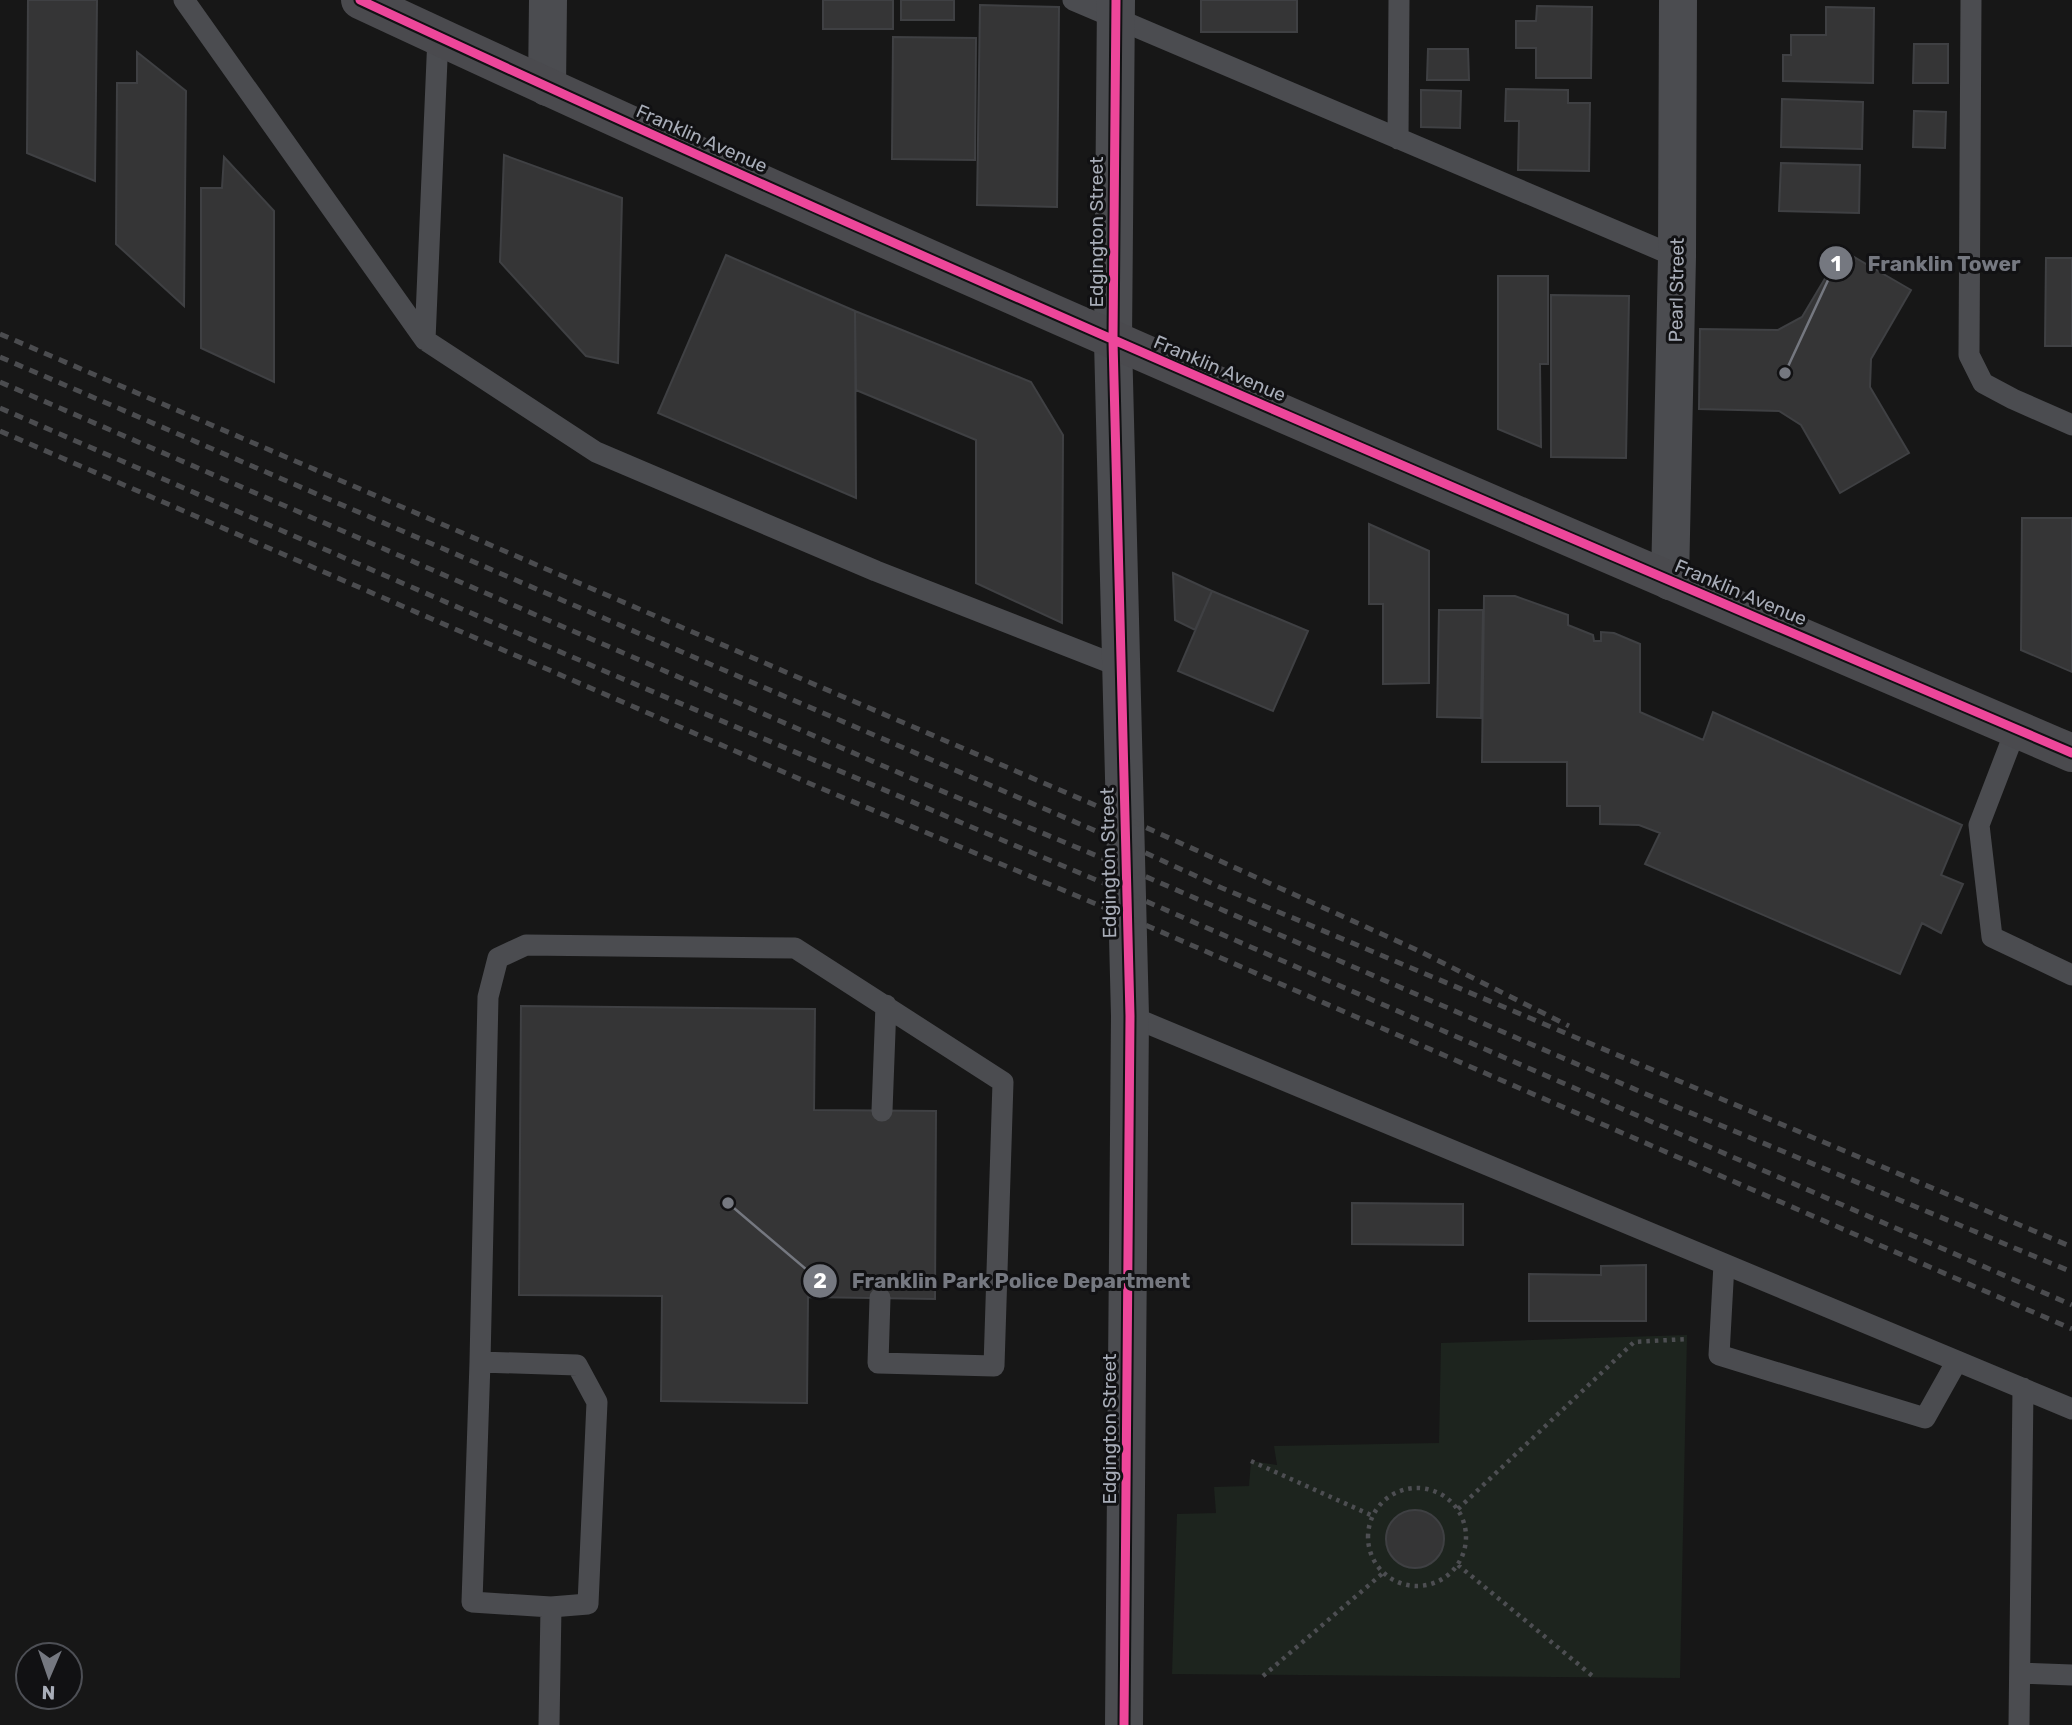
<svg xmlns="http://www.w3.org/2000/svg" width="2072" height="1725" font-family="Rubik,sans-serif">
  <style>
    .green { fill: #1d241e }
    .building { fill: #353536; stroke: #3f4043; stroke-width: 2 }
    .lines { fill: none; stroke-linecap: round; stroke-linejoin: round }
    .path { stroke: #4d4e52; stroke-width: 4.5; stroke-dasharray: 3.5 5; stroke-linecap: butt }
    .lane { stroke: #4b4c50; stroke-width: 21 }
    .street { stroke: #4b4c50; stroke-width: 38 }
    .secondary { stroke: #4a4a4e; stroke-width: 38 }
    .rail { stroke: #4b4c4f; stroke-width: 5; stroke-dasharray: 9 7; stroke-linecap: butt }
    .cycleway-casing { stroke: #111113; stroke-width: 13 }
    .cycleway { stroke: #ed469a; stroke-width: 9 }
    .labels { text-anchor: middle; stroke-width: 6; stroke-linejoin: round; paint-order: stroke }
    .street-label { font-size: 19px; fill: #a8adb8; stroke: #111113 }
    .leader { fill: none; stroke: #757880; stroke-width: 2.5 }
    .callout-dot { fill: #757880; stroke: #111113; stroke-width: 2.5 }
    .mark-label { font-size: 21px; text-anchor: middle; font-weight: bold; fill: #fff }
    .callout-label { font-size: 21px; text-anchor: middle; font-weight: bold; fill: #757880; stroke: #111113; stroke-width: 6; stroke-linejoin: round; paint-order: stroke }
  </style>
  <rect width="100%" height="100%" fill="#171717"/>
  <path class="green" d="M1687,1335L1680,1678L1172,1674L1177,1514L1216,1513L1214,1487L1249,1486L1251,1461L1277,1465L1274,1446L1439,1443L1441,1343Z"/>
  <path class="building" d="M28,0H97L95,181L27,153Z
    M823,0H893V29H823Z
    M901,0H954V20H901Z
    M1201,0H1297V32H1201Z
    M980,5L1059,7L1057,207L977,205Z
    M1537,6L1592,7L1591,78H1536V48H1516V21H1536Z
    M1826,7L1874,8L1873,83L1783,81V55H1791V35H1826Z
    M893,37L976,38L975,160L892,159Z
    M1914,44H1948V83H1913Z
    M1428,49H1468L1469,80H1427Z
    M137,52L186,91L184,306L116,244L117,83H137Z
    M1506,89L1568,90V103H1590L1589,171L1518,170L1519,121H1505Z
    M1421,90L1461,91L1460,128L1421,127Z
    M1782,99L1863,102L1862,149L1781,147Z
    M1914,111L1946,112L1945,148L1913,147Z
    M504,155L622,198L618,363L586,356L500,262Z
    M224,157L274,211V382L201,348V188H222Z
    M1781,163L1860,165L1859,213L1779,211Z
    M1842,250L1911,290L1871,359L1870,387L1909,453L1840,493L1801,425L1779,411L1699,409L1700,329L1778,330L1802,317Z
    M726,255L855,311L856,498L658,413Z
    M2046,258H2072V346H2045Z
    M1498,276H1548V364H1540L1541,447L1498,429Z
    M1551,295L1629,296L1626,458L1551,457Z
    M855,311L1031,382L1063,435L1062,623L976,583V440L856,390Z
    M2022,518H2072V672L2021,650Z
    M1369,524L1429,551V683L1383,684V604H1369Z
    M1173,573L1212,591L1195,630L1175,620Z
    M1212,591L1308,631L1273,711L1178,671Z
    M1484,596H1515L1568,615V625L1593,635L1594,641H1601V632L1614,633L1640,644V712L1703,740L1713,712L1962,825L1941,875L1963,884L1941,933L1922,923L1900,974L1645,864L1660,833L1639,825L1600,824V806H1567V762H1482Z
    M1439,610H1483L1481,718L1437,717Z
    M521,1006L815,1009L814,1110L936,1111L935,1299L808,1297L807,1403L661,1401L662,1296L519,1295Z
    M1352,1203L1463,1204V1245L1352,1244Z
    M1646,1265V1321H1529V1274L1601,1275V1266Z
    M1386 1539a29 29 0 1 1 58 0a29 29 0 1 1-58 0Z"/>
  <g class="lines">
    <path class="path" d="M1251,1461L1373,1516
      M1368 1537a49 49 0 1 1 98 0a49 49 0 1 1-98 0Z
      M1458,1509L1634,1342L1687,1339
      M1458,1565L1595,1678
      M1263,1676L1383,1573"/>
    <path class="lane" d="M184,0L425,340
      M1073,0L1677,257
      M1971,0L1969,355L1983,383L2013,399L2072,425
      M438,36L425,340L596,452L876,571L1121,667
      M1398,139L1399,0
      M2016,729L1979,825L1992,937L2072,975
      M1130,1016L2072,1409
      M882,1111L886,1005
      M1724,1264L1719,1355L1925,1418L1957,1361
      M480,1362L472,1602L551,1607
      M2020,1673L2072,1675
      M549,1725L551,1607L588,1604L597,1402L577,1365L480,1362L488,997L498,958L526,945L795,948L1003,1082L994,1366L878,1363L880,1298
      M2019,1725L2023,1388"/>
    <path class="street" d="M1116,0L1113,341L1130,1016L1124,1725
      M547,87L548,0
      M1670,581L1677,257L1678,0"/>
    <path class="secondary" d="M360,0C925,264 1499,507 2072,753"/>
    <path class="rail" d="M0,334L1125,818L1417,950L1569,1026
      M0,357L1126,844L1222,888L2072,1247
      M0,382L918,781L1126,868L1648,1095L2072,1272
      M0,408L609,673L1127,893L2072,1305
      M0,431L818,787L1127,917L2072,1329"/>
    <g class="cycleway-casing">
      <path id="cycleway" d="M360,0C925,264 1499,507 2072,753
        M1116,0L1113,341L1130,1016L1124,1725"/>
    </g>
    <use href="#cycleway" class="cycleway"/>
  </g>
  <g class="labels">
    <g class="street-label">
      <text transform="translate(702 138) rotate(24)" y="7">Franklin Avenue</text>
      <text transform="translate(1096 232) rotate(-90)" y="7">Edgington Street</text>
      <text transform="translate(1676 290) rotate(-89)" y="7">Pearl Street</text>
      <text transform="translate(1220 368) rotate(23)" y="7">Franklin Avenue</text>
      <text transform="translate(1741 592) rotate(23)" y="7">Franklin Avenue</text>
      <text transform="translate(1108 863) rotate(-91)" y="7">Edgington Street</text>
      <text transform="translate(1109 1429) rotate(-90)" y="7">Edgington Street</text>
    </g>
  </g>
  <path class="leader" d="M1785 373L1836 263M728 1203L820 1281"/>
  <g class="callout-dot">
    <circle cx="1785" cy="373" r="7"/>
    <circle cx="728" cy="1203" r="7"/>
    <circle cx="1836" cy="263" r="18"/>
    <circle cx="820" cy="1281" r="18"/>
  </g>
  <g class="mark-label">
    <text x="1836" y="271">1</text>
    <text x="820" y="1288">2</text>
  </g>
  <g class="callout-label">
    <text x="1944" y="271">Franklin Tower</text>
    <text x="1021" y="1288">Franklin Park Police Department</text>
  </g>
  <g transform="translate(49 1676) rotate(182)"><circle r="33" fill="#111113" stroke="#4d4f55" stroke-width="2"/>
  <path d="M0-5L12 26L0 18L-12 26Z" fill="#757880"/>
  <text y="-10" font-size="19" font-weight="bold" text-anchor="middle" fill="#a8adb8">N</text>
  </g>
</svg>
